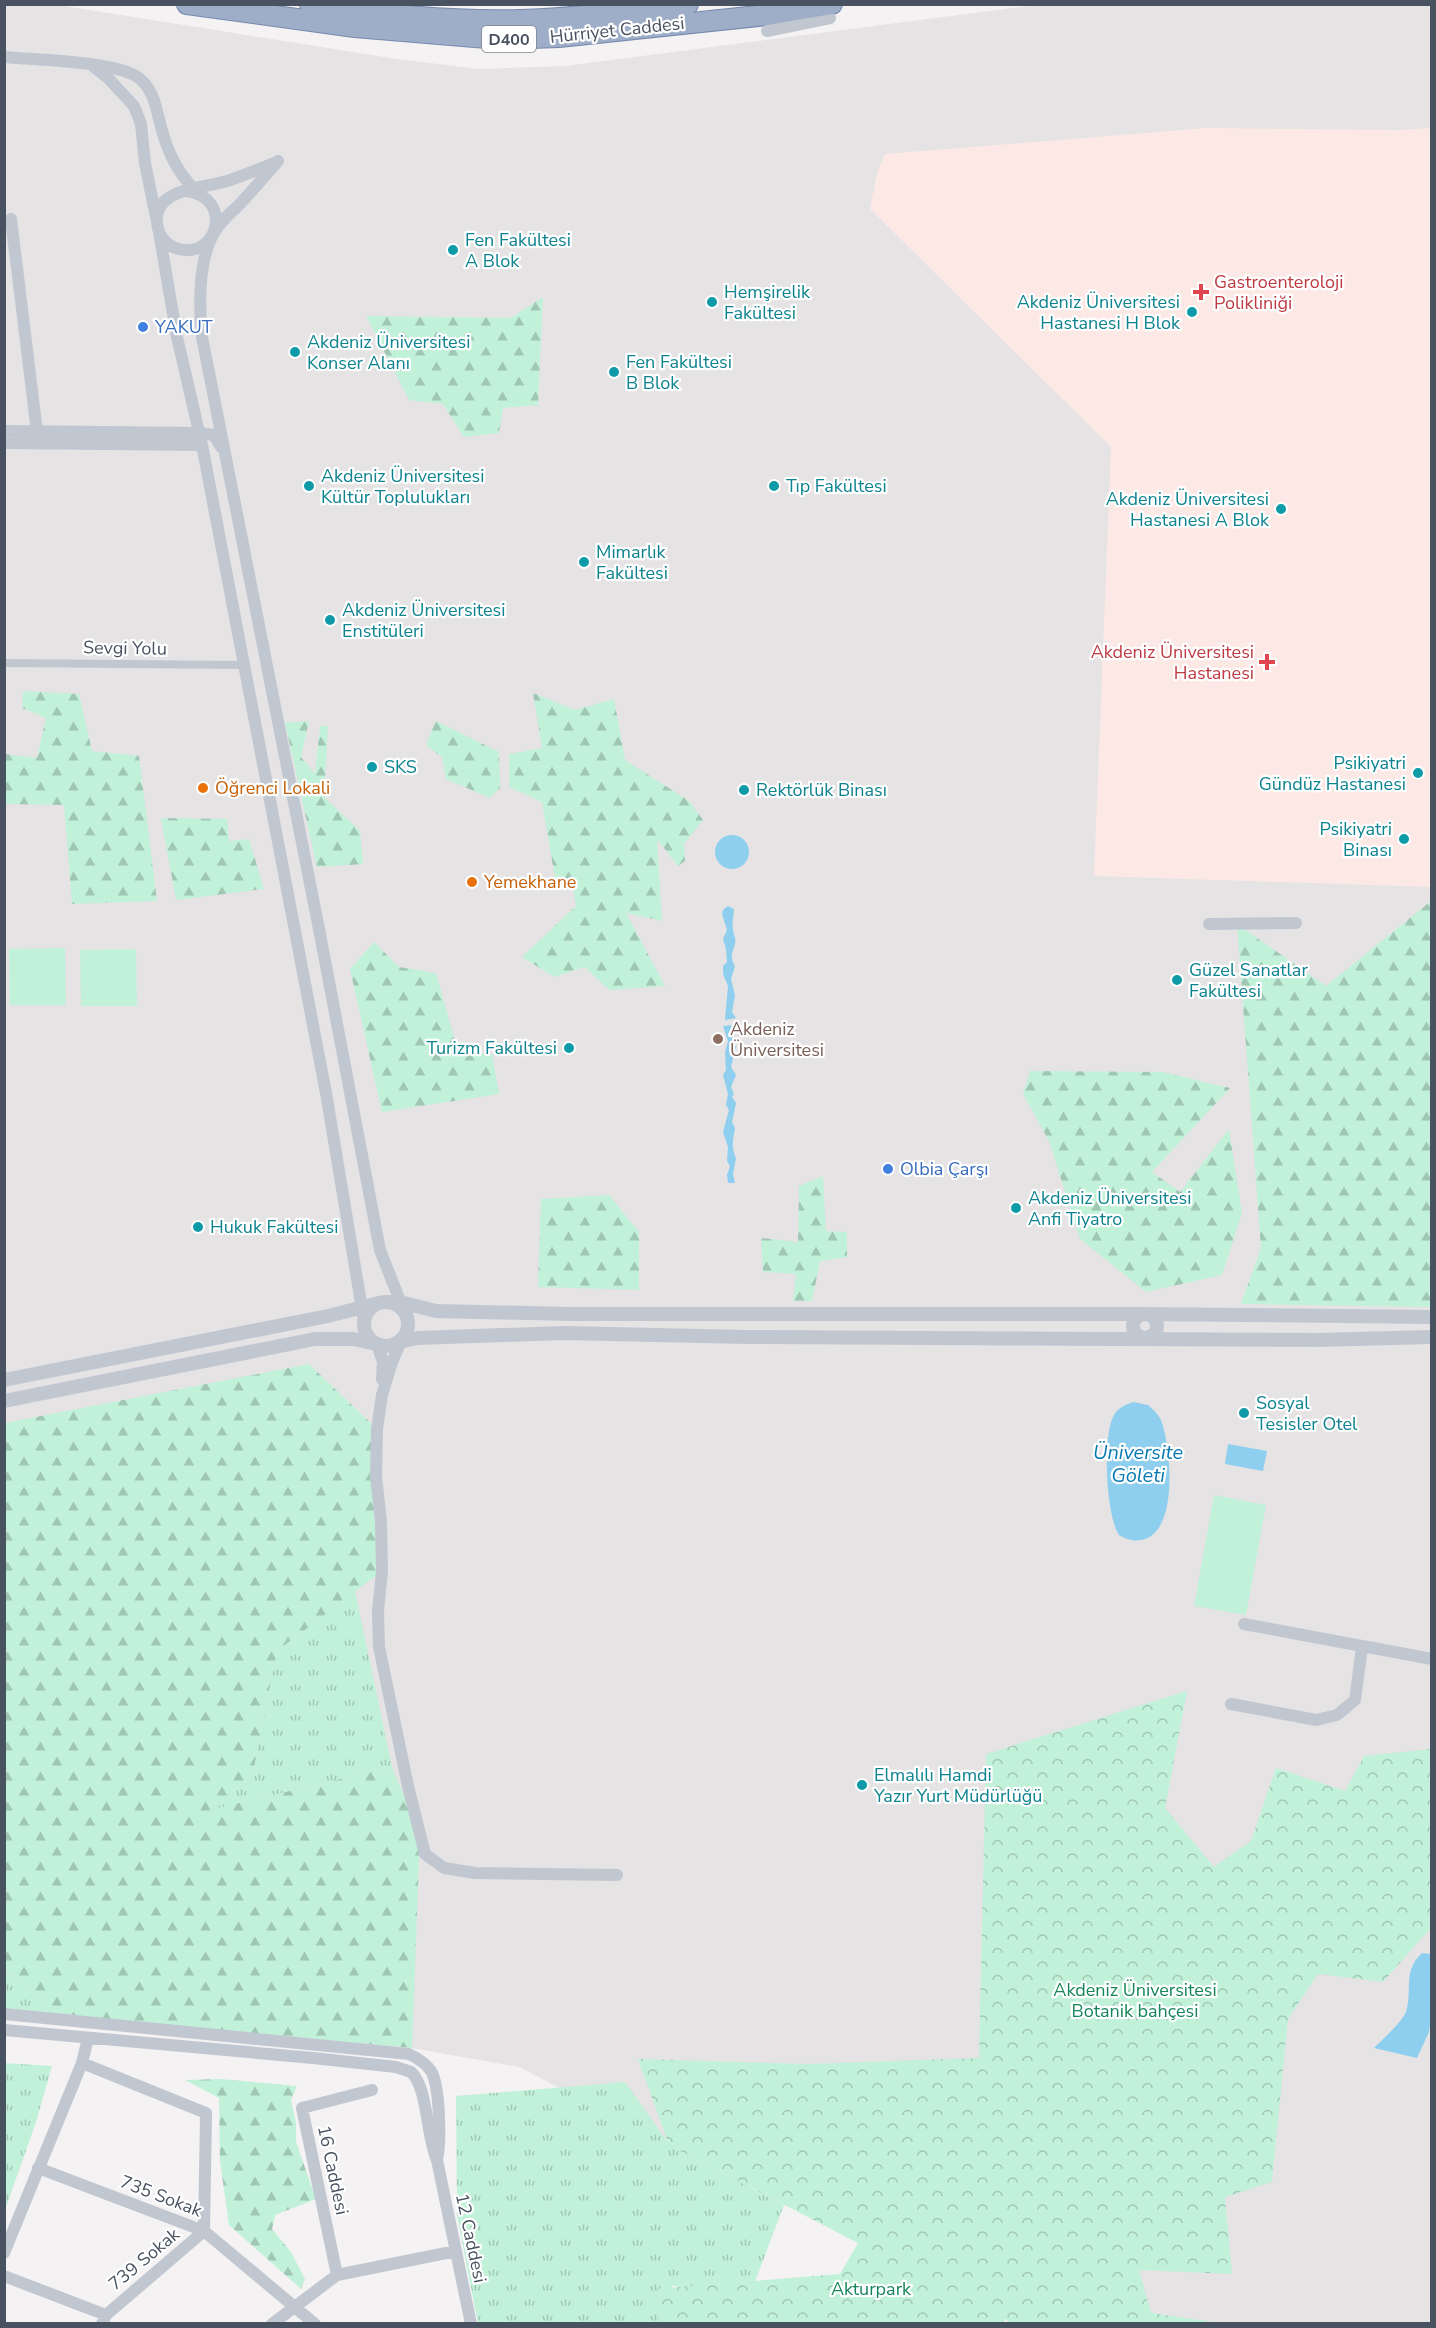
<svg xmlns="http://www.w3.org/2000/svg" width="1436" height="2328" font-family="'Nunito Sans',sans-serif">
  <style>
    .education { fill: #e5e3e4 }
    .medical { fill: #fce9e5 }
    .grass { fill: url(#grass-tufts) }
    .forest { fill: url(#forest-firs) }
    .park { fill: url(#park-crowns) }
    .pitch { fill: #c2f1da }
    .water { fill: #8eceee }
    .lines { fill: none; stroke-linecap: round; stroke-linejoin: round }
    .trunk-casing { stroke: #7589ad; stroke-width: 22 }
    .pedestrian { stroke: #c0c7d1; stroke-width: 8 }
    .minor { stroke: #c0c7d1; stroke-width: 12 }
    .tertiary { stroke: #c0c7d1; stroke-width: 14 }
    .trunk { stroke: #9eaec8; stroke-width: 20 }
    .culture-dot { fill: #0f9aa8; stroke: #fff; stroke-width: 2 }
    .health-dot { fill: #e0444e; stroke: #fff; stroke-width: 2 }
    .shop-dot { fill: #3f7fe0; stroke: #fff; stroke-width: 2 }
    .food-dot { fill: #e8710a; stroke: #fff; stroke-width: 2 }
    .education-dot { fill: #8d6e63; stroke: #fff; stroke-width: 2 }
    .labels { text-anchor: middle; stroke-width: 4.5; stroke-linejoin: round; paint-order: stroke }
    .shield { fill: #fff; stroke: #808690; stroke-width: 1.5 }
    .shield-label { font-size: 16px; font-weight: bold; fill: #495260 }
    .street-label { font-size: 18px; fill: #495260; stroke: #fff }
    .culture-label { font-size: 18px; fill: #0d838f; stroke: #fff; text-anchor: start }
    .health-label { font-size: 18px; fill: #be3a42; stroke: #fff; text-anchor: start }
    .shop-label { font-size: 18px; fill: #366cbe; stroke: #fff; text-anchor: start }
    .food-label { font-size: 18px; fill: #c56008; stroke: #fff; text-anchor: start }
    .education-label { font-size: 18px; fill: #785e54; stroke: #fff; text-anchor: start }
    .park-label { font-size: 18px; fill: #16855b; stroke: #fff }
    .water-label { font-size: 20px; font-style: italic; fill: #0a7ab2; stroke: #fff }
  </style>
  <defs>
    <pattern id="grass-tufts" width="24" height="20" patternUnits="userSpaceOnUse" patternTransform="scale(1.5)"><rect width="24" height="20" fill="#c2f1da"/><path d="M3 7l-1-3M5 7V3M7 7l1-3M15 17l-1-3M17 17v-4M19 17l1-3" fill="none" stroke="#a0c6b4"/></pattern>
    <pattern id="forest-firs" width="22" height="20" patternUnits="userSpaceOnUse" patternTransform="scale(1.5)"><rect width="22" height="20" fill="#c2f1da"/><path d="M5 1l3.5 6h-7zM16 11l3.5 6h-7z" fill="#a0c6b4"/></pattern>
    <pattern id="park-crowns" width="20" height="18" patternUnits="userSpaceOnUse" patternTransform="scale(1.5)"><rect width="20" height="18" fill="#c2f1da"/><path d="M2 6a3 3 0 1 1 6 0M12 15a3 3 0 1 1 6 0" fill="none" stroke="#a0c6b4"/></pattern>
  </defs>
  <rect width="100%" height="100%" fill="#f4f2f2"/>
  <path class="education" d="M4,5H58L397,59L479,69L565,66L1036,5H1431V2323H1013L519,2067L412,2048L5,2010Z"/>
  <path class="medical" d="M1206,128L1399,130L1431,128V887L1094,876L1111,447L870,209L877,173L885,154Z"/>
  <path class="grass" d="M355,1591L392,1767L207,1811L252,1777L277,1651Z
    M4,1970L40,1995L47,2014L5,2010Z
    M5,2063L52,2066L36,2122L5,2210Z
    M625,2082L670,2145L784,2205L742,2316L673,2285L667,2323H478L457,2215L456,2096Z"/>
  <path class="forest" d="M543,297L538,405L503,408L499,433L464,437L443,404L409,400L366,316L511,318Z
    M23,691L79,694L92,751L139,756L157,901L72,904L64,805L5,804V754L37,758L46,718L22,708Z
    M533,693L575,710L614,699L625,760L689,801L703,820L684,844L685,861L678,866L657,839L662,921L626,913L665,986L609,990L585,967L554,977L522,957L576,906L573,886L556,884L542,802L509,787V754L542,748Z
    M309,721L301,757L315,774L320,726H328L324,797L360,831L363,864L317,867L285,723Z
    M436,721L499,752L500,788L490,798L446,779L442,757L426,745Z
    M161,818L227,819L229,841L249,839L264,889L176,900Z
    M1431,901V1307L1241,1304L1261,1248L1237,924L1326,986Z
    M374,942L399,967L436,973L458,1051L492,1054L499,1094L382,1112L350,969Z
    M1030,1071L1162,1072L1230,1088L1152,1172L1180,1192L1229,1129L1242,1213L1222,1275L1146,1292L1080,1239L1049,1141L1023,1094Z
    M823,1176L826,1231L847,1232V1257L820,1261L812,1301H793L796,1274L763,1272L761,1238L798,1242L799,1186Z
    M609,1195L639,1232V1290L538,1287L541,1199Z
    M309,1364L377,1429L382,1571L277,1651L252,1777L209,1810L392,1767L420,1834L412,2048L47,2014L40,1995L5,1970V1423Z
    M221,2079L297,2086L291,2100L296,2123V2142L316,2199L275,2215L272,2229L291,2252L305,2279L301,2289L229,2225L220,2161L219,2098L185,2080Z"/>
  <path class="park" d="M1187,1691L1165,1808L1214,1867L1251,1841L1276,1768L1345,1791L1364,1756L1431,1749L1432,1923L1429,1930L1383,1982L1318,1974L1288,2019L1272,2182L1225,2197L1232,2274L1139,2270L1151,2313L1221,2323L1013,2324L1004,2319L1005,2323H659L656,2289L840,2274L858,2243L669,2145L638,2059L808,2064L979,2058L986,1754Z"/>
  <path class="pitch" d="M65,948L66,1005H10L9,949Z
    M136,949L137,1006H81L80,950Z
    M1214,1495L1266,1505L1246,1615L1194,1606Z"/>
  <path class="water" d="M715 852a17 17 0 1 1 34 0a17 17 0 1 1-34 0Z
    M728,906L734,909C733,922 731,925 735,938C737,949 727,953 735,966L731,979L735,995L732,1012L736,1018L725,1020L728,986L723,974V966L727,962L726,949L723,939L727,930L722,914L723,910Z
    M733,1025L731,1032L736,1047L731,1067L736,1075L731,1087L734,1094L732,1097L736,1103L732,1122L735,1128C733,1139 731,1148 736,1158L733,1174L735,1183H728L727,1175L730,1166L727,1161L728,1147L723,1132L729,1110L726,1105L728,1094L723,1075L726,1070L725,1052L728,1041L723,1026Z
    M1133,1402L1148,1405C1154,1410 1160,1416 1162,1423C1171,1450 1178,1528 1145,1539C1135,1542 1127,1540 1119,1535C1106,1516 1102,1435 1114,1415C1118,1408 1125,1405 1133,1402Z
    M1228,1444L1267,1451L1263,1471L1225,1464Z
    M1422,1953L1431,1954L1432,2010L1429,2032L1417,2058L1374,2048C1382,2040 1402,2022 1406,2012C1413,1989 1402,1972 1422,1953Z"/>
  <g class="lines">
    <g class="trunk-casing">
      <path id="trunk" d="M187,4L355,27L499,39L559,37L767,15L832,4
        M310,4C380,14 449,22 519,20C575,19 632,10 688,4"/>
    </g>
    <path class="pedestrian" d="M4,663L244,665"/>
    <path class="minor" d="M767,31L830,18
      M4,57C33,60 121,61 140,79C151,88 155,102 158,115C165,145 174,170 197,192
      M93,66L108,78L134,106L141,124L145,163L156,217
      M278,161C265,176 252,191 238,206C229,214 220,222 214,233C198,260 199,307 202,337L319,929L380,1250L406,1316
      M187,191C234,198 218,259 179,249C169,247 160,238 158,228C148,188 202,189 227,181C243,176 259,169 274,163
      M11,219L37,432
      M159,232L177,337L202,445L326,1093L364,1321
      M4,431L200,433L214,435L221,447
      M4,443L202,445
      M1209,924L1296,923
      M403,1337L392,1362L382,1395L377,1429L376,1476L381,1522L382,1571L378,1611L379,1647L408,1786L425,1854L444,1868L475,1873L617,1875
      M377,1344L383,1362L382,1379
      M1244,1624L1432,1659
      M1231,1704L1316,1720L1337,1715L1355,1700L1362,1647
      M4,2014L409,2054C417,2058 426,2063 431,2071C440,2086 441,2142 437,2160
      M4,2030L313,2058L396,2067L411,2072C428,2087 426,2136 437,2160L471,2324
      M82,2063L206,2113L204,2231L106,2315L102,2324
      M38,2168L204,2231L315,2324
      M4,2253L82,2063L88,2038
      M337,2275L302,2108L372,2090
      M4,2276L106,2315
      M272,2324L337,2275L456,2251"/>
    <path class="tertiary" d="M390,1302L404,1303L436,1311L570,1314H1137L1432,1317
      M364 1324a22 22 0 1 1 44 0a22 22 0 1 1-44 0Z
      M1133 1326a12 12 0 1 1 24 0a12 12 0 1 1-24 0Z
      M398,1342L418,1338L564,1333L748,1337L1316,1340L1432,1337
      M4,1380L328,1316L375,1304
      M4,1401L315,1339H353L377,1344"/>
    <use href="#trunk" class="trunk"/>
  </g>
  <g class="culture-dot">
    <circle cx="453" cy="250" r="6"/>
    <circle cx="712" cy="302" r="6"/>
    <circle cx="1192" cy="312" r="6"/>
    <circle cx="295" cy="352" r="6"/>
    <circle cx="614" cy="372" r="6"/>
    <circle cx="309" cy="486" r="6"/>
    <circle cx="774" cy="486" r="6"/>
    <circle cx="1281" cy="509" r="6"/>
    <circle cx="584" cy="562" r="6"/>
    <circle cx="330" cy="620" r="6"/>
    <circle cx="372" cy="767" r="6"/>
    <circle cx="1418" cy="773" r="6"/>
    <circle cx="744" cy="790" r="6"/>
    <circle cx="1404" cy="839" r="6"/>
    <circle cx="1177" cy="980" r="6"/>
    <circle cx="569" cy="1048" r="6"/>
    <circle cx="1016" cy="1208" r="6"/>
    <circle cx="198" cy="1227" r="6"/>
    <circle cx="1244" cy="1413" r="6"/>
    <circle cx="862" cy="1785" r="6"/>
  </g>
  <g class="health-dot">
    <path d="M1198 283h6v6h6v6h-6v6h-6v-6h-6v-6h6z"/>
    <path d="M1264 653h6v6h6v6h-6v6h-6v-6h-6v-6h6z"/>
  </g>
  <g class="shop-dot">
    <circle cx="143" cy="327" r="6"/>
    <circle cx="888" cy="1169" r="6"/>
  </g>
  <g class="food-dot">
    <circle cx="203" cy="788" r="6"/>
    <circle cx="472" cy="882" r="6"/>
  </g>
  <circle class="education-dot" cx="718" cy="1039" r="6"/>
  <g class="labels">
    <rect class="shield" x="482" y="26" width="54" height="26" rx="4.5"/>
    <g class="shield-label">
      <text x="509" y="45">D400</text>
    </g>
    <g class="street-label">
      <text transform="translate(617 30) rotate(-6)" y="6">Hürriyet Caddesi</text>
      <text transform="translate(125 648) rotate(1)" y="6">Sevgi Yolu</text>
      <text transform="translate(333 2170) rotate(78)" y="6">16 Caddesi</text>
      <text transform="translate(161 2196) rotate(21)" y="6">735 Sokak</text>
      <text transform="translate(471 2238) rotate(78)" y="6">12 Caddesi</text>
      <text transform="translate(144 2259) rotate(-40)" y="6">739 Sokak</text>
    </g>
    <g class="culture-label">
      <text x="465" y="246">Fen Fakültesi<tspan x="465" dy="21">A Blok</tspan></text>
      <text x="724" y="298">Hemşirelik<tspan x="724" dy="21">Fakültesi</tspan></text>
      <text x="1180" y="308" text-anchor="end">Akdeniz Üniversitesi<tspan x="1180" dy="21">Hastanesi H Blok</tspan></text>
      <text x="307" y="348">Akdeniz Üniversitesi<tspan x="307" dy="21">Konser Alanı</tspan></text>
      <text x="626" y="368">Fen Fakültesi<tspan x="626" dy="21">B Blok</tspan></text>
      <text x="321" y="482">Akdeniz Üniversitesi<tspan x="321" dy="21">Kültür Toplulukları</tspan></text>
      <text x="786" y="492">Tıp Fakültesi</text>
      <text x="1269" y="505" text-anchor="end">Akdeniz Üniversitesi<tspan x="1269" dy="21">Hastanesi A Blok</tspan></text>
      <text x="596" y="558">Mimarlık<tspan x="596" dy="21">Fakültesi</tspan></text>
      <text x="342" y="616">Akdeniz Üniversitesi<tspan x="342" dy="21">Enstitüleri</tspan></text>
      <text x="1406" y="769" text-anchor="end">Psikiyatri<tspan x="1406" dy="21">Gündüz Hastanesi</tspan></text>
      <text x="384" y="773">SKS</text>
      <text x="756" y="796">Rektörlük Binası</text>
      <text x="1392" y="835" text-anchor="end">Psikiyatri<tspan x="1392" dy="21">Binası</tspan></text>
      <text x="1189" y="976">Güzel Sanatlar<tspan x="1189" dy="21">Fakültesi</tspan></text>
      <text x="557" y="1054" text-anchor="end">Turizm Fakültesi</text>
      <text x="1028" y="1204">Akdeniz Üniversitesi<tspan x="1028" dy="21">Anfi Tiyatro</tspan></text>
      <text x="210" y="1233">Hukuk Fakültesi</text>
      <text x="1256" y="1409">Sosyal<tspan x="1256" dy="21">Tesisler Otel</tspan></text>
      <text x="874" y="1781">Elmalılı Hamdi<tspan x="874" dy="21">Yazır Yurt Müdürlüğü</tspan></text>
    </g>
    <g class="health-label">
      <text x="1214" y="288">Gastroenteroloji<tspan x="1214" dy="21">Polikliniği</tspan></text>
      <text x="1254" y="658" text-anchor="end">Akdeniz Üniversitesi<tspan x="1254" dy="21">Hastanesi</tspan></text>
    </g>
    <g class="shop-label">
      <text x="155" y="333">YAKUT</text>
      <text x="900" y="1175">Olbia Çarşı</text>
    </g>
    <g class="food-label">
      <text x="215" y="794">Öğrenci Lokali</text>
      <text x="484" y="888">Yemekhane</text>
    </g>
    <g class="education-label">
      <text x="730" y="1035">Akdeniz<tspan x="730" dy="21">Üniversitesi</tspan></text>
    </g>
    <g class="park-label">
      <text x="1135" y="1996">Akdeniz Üniversitesi<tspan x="1135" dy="21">Botanik bahçesi</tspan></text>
      <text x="871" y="2295">Akturpark</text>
    </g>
    <g class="water-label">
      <text x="1138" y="1459">Üniversite<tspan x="1138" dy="23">Göleti</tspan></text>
    </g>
  </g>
  <rect width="1436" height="2328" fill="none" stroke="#495260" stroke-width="12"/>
</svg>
